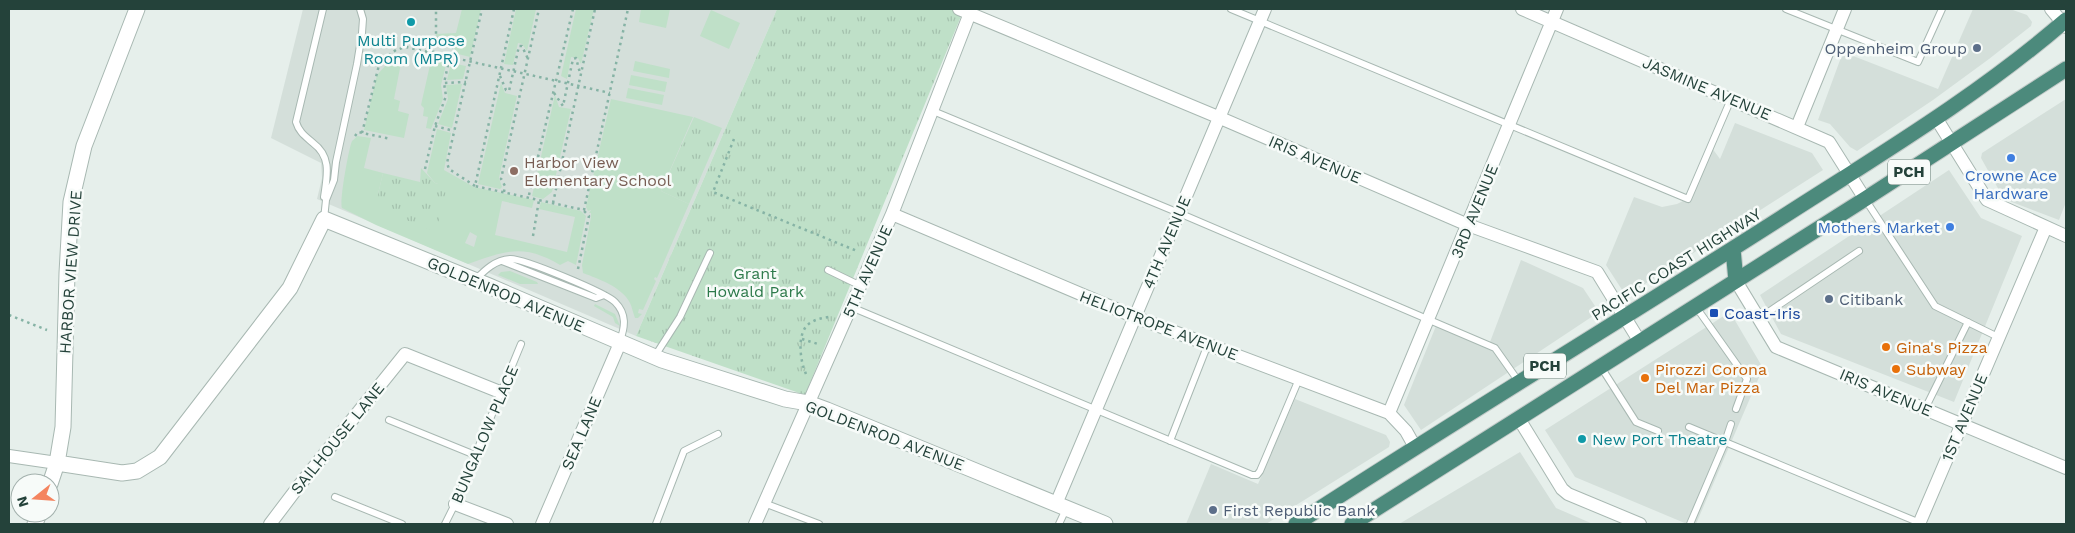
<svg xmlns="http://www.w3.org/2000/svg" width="2075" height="533" font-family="'Work Sans',sans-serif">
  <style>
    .built { fill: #d4dfda }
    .green { fill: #bfe0c8; fill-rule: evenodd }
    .park { fill: url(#park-tufts) }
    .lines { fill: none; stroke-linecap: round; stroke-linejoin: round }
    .service-casing { stroke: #a8b8b2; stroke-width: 8 }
    .minor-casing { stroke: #a8b8b2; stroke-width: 14 }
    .tertiary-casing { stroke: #a8b8b2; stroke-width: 17 }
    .trunk-casing { stroke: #c2cac8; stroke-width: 17 }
    .path { stroke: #86b3a5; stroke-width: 2.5; stroke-dasharray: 2.5 4; stroke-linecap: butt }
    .service { stroke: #fff; stroke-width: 6 }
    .minor { stroke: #fff; stroke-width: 12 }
    .tertiary { stroke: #fff; stroke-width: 15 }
    .trunk { stroke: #4c8a7c; stroke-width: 15 }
    .culture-dot { fill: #0f9aa8; stroke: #f7fbf9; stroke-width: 2 }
    .service-dot { fill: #5c6f8a; stroke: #f7fbf9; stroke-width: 2 }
    .shop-dot { fill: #3f7fe0; stroke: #f7fbf9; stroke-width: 2 }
    .education-dot { fill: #8d6e63; stroke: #f7fbf9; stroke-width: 2 }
    .transit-dot { fill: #1a4fb4; stroke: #f7fbf9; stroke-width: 2 }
    .food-dot { fill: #e8710a; stroke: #f7fbf9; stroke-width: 2 }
    .labels { text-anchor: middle; stroke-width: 5; stroke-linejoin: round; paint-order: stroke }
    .shield { fill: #f7fbf9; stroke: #637a73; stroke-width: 1 }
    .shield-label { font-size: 15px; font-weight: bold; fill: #24423a }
    .culture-label { font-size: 16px; fill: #0d838f; stroke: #f7fbf9 }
    .service-label { font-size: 16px; fill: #4e5e75; stroke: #f7fbf9; text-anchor: start }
    .street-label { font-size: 16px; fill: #24423a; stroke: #f7fbf9 }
    .education-label { font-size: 16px; fill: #785e54; stroke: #f7fbf9; text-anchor: start }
    .shop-label { font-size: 16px; fill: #366cbe; stroke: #f7fbf9 }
    .park-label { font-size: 16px; fill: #2d7a4b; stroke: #f7fbf9 }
    .transit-label { font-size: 16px; fill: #164399; stroke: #f7fbf9; text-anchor: start }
    .food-label { font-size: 16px; fill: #c56008; stroke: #f7fbf9; text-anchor: start }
  </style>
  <defs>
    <pattern id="park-tufts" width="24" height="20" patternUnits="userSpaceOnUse" patternTransform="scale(1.25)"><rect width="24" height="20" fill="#bfe0c8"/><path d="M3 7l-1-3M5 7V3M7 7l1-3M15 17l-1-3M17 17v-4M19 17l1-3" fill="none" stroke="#a4c1ad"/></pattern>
  </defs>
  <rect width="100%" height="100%" fill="#e6efeb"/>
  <path class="built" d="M303,9H777L636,336L317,199L322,178L321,163L271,138Z
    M1973,9H2010L2027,15L2032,22L2031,26L1989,59L1933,100L1857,151L1850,147L1830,124L1818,120L1843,52L1938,89Z
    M2066,99V202L2059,220L2004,199L1981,158L1982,153Z
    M1735,123L1812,153L1823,170L1626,296L1606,265L1634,197L1662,207L1677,204L1691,197L1712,148L1720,159Z
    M1949,170L1981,218L2022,236L1954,402L1781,334L1760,295Z
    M1521,260L1583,288L1599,312L1421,430L1404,405L1438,321L1490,342Z
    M1730,312L1763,368L1696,524H1687L1575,477L1545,430Z
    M1295,399L1386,435L1390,442L1389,447L1266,524H1186L1211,464L1258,484Z
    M1520,452L1556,508L1593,524H1399Z"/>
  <path class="green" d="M462,9H481L470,57L454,53L457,36H436V34L456,33Z
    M516,9H536L527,51L522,44L518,43L513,65L504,64Z
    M576,9H594L581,64L578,58L571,57L567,79L561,76Z
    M641,9H670L666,28L639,22Z
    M711,10L740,23L729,49L700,36Z
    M394,56L402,58L394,99L400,101L398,111L409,114L404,138L364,130L377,75Z
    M435,58L447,61L441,85L443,99L431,129L426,128L428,117L423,116L424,108L421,105L430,65Z
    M635,61L670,69L669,78L633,71Z
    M451,63L466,66L463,79L447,80Z
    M631,75L667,82L665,92L629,85Z
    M501,83L505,93L517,96L499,178L502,187L500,189L478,184Z
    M462,84L452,128L438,124L448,99L446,85Z
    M628,88L664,95L662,105L626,98Z
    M555,95L559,107L571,109L552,192L543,199L532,196Z
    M611,99L693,117L661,191L689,204L657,278L655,277L654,279L656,281L643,310L639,309L638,313L642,314L638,318H635C633,313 632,307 630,303C622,287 599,279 583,273L582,265L591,217V213H589L591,210L588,211L586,207Z
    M437,129L451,133L444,170L474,187L534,200L532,208L502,201L495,235L567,252L575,217L539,209L541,202L581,211L586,216L576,265L568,261L560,265C523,243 505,251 468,264L376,225L342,208C339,202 349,147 352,141C354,139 356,138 357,136L371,138L364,168L383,173L378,194L438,184L435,183L427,173ZM470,232L477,236L474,247L465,243Z
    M510,271L537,282L538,284H520L498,275L501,272Z
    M595,304L615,314L620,326L615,323L613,317L594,306Z"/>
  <path class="park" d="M777,9H964L805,395L636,336Z
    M694,117L722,128L689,204L661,191Z
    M421,168L435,183L447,187L436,232L381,210L378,194L383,173L420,182Z"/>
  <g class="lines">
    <g class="service-casing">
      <path id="service" d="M323,9L296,122C299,132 305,136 313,143C332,157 327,176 324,197
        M1231,9L1688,199L1731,99
        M1786,9L1918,62L1942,9
        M933,111L1179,213L1495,348L1519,382
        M1865,199L1935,306L1998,337
        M324,219L326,200L334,180L336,162L357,64L362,33L363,19L360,9
        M502,261L596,298L604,295
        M828,270L861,286
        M475,280C485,270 495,260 510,259C523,258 606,293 615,302C627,314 625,327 620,341
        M851,307L1252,475H1257L1260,471L1299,379
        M1696,307L1747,379L1736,409
        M1758,319L1859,251
        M655,356L680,317L710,253
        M1601,367L1636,422L1658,431
        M1925,409L1968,322
        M389,420L475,455
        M1689,427L1725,442L1731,424
        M1170,441L1208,344
        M335,497L402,524
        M764,503L819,524
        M445,524L455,504L521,344
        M656,524L684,451L718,434
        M1059,524L1066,509
        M1690,524L1725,442L1920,523"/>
    </g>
    <g class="minor-casing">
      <path id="minor" d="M959,9L1218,117L1468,225L1597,272L1640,342
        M1522,9L1829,142L1865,199
        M2051,9L2066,27
        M1936,118L1987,200L2066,236
        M1797,127L1845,9
        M892,214L1135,317L1389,413L1406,431L1415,447
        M1736,281L1776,347L2066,468
        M1389,413L1557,9
        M1519,419L1562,489L1568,494L1640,524
        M9,456L57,463
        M455,504L507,524
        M1056,504L1265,9
        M270,524L298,487L405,354L500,392
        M542,524L620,343
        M755,524L892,214L970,13
        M1919,524L2046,227"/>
    </g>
    <g class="tertiary-casing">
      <path id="tertiary" d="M57,463L122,473L137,471L160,457L290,288L324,219L489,286L662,360L785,399L808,403L827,410L1105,524
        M50,484L57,463L63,427L67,273L71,202L84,146L137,9
        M35,524L39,513"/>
    </g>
    <g class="trunk-casing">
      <path id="trunk" d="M1733,249L1736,281
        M1296,524C1456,420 1620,321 1781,218C1879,155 1978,96 2066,20
        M1352,524L1865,199L2066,69"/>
    </g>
    <path class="path" d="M514,9L475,186L584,210L628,9
      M436,38H454L444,83L466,82
      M433,53L436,38V9
      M500,76L506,90L509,91L519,46H522L528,59
      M554,93L563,106L573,59L576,58L580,73
      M435,126L454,131
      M362,133L380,61L396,50L406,47L610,93
      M355,136L358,132L391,139
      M734,139L713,192L857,251
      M425,169L435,126L446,96L444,83
      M475,186L449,169L447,163L482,9
      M504,192L505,186L501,179L539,9
      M529,195L573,9
      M553,203L595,9
      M533,236L539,200
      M578,269L589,216L583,210
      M9,315L47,330
      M802,339L818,344
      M806,374C800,361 796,332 810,323C816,319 822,318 829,317"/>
    <use href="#service" class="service"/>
    <use href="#minor" class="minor"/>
    <use href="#tertiary" class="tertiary"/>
    <use href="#trunk" class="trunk"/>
  </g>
  <g class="culture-dot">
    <circle cx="411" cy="22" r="5"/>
    <circle cx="1582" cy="439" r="5"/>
  </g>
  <g class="service-dot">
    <circle cx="1977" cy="48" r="5"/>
    <circle cx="1829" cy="299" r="5"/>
    <circle cx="1213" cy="510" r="5"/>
  </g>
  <g class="shop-dot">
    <circle cx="2011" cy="158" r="5"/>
    <circle cx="1950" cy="227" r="5"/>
  </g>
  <circle class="education-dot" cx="514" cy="171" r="5"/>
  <rect class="transit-dot" x="1709" y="308" width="10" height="10" rx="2.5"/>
  <g class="food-dot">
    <circle cx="1886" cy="347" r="5"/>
    <circle cx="1896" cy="369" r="5"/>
    <circle cx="1645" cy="378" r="5"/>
  </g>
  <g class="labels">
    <g class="shield">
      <rect x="1888" y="159.5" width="42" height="25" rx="4"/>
      <rect x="1524" y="353.5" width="42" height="25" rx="4"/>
    </g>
    <g class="shield-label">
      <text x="1909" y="177">PCH</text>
      <text x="1545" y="371">PCH</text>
    </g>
    <g class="culture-label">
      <text x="411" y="46">Multi Purpose<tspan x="411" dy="18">Room (MPR)</tspan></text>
      <text x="1592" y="445" text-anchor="start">New Port Theatre</text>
    </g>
    <g class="service-label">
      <text x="1967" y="54" text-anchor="end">Oppenheim Group</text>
      <text x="1839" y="305">Citibank</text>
      <text x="1223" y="516">First Republic Bank</text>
    </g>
    <g class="street-label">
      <text transform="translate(1707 88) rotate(23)" y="6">JASMINE AVENUE</text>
      <text transform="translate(1315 159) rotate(23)" y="6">IRIS AVENUE</text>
      <text transform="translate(1474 211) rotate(-68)" y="6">3RD AVENUE</text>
      <text transform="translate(1166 242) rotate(-67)" y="6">4TH AVENUE</text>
      <text transform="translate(1676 264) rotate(-32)" y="6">PACIFIC COAST HIGHWAY</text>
      <text transform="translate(867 271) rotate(-66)" y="6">5TH AVENUE</text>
      <text transform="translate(70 272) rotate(-86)" y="6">HARBOR VIEW DRIVE</text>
      <text transform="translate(506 294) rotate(23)" y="6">GOLDENROD AVENUE</text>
      <text transform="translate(1159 325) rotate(21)" y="6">HELIOTROPE AVENUE</text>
      <text transform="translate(1886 392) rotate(23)" y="6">IRIS AVENUE</text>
      <text transform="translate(1964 417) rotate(-67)" y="6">1ST AVENUE</text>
      <text transform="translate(581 433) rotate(-67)" y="6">SEA LANE</text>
      <text transform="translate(484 434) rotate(-67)" y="6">BUNGALOW PLACE</text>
      <text transform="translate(885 435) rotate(21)" y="6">GOLDENROD AVENUE</text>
      <text transform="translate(337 438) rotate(-51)" y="6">SAILHOUSE LANE</text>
    </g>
    <g class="education-label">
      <text x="524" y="168">Harbor View<tspan x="524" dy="18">Elementary School</tspan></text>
    </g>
    <g class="shop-label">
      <text x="2011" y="181">Crowne Ace<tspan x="2011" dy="18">Hardware</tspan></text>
      <text x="1940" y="233" text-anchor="end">Mothers Market</text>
    </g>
    <g class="park-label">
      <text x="755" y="279">Grant<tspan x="755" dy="18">Howald Park</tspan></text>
    </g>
    <g class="transit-label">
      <text x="1724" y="319">Coast-Iris</text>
    </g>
    <g class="food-label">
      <text x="1896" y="353">Gina's Pizza</text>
      <text x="1655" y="375">Pirozzi Corona<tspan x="1655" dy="18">Del Mar Pizza</tspan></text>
      <text x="1906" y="375">Subway</text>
    </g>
  </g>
  <rect width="2075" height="533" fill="none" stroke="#24423a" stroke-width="20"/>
  <g transform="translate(35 498) rotate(253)"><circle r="24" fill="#f7fbf9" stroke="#a3b1ad"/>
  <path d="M0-4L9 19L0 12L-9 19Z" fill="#f4845f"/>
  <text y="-8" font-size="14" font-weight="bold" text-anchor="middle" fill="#24423a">N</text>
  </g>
</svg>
